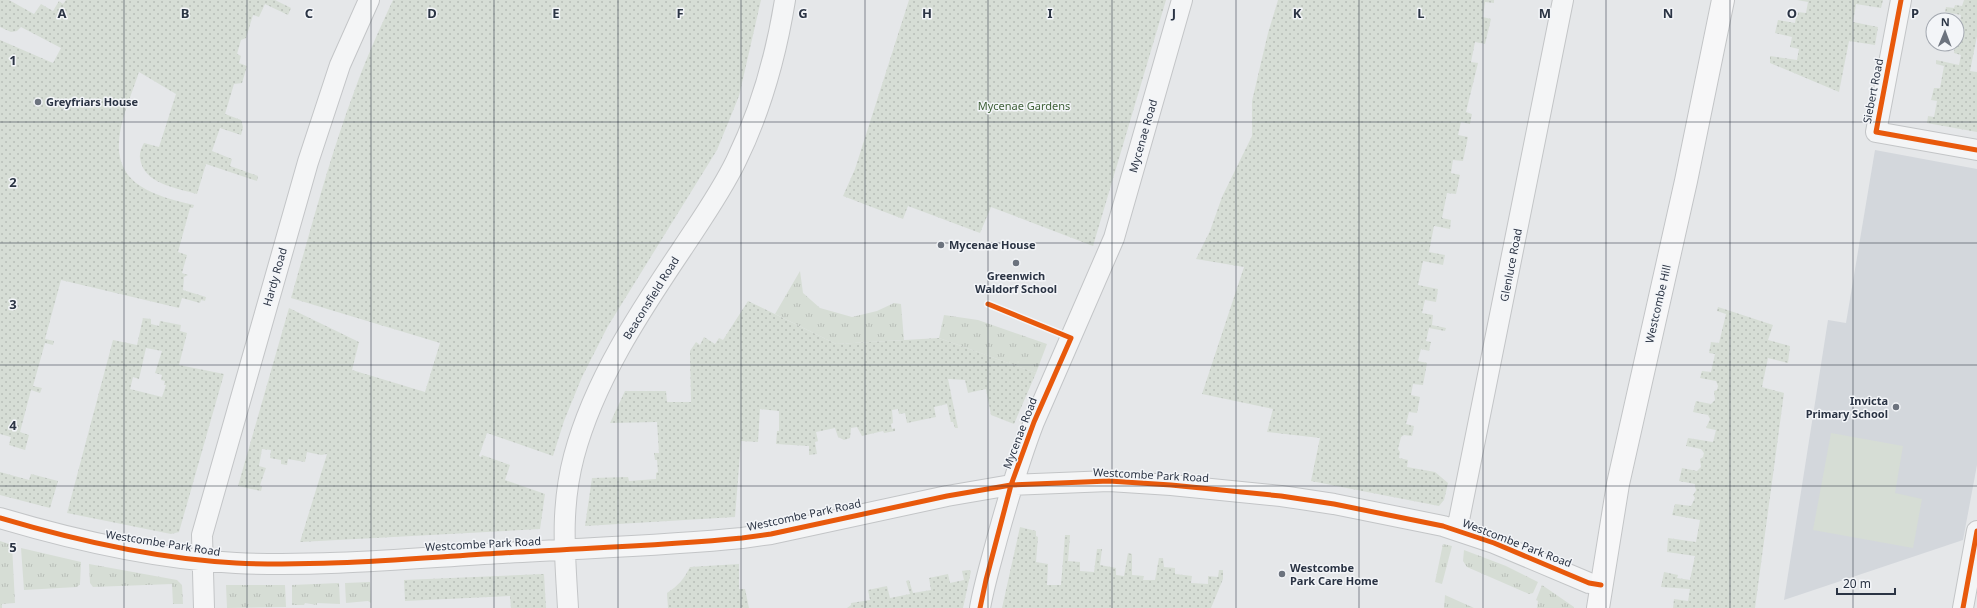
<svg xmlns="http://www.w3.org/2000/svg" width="1977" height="608" font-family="'Noto Sans',sans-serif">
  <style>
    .built { fill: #d3d7dc }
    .grass { fill: url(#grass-tufts) }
    .park { fill: url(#park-dots); fill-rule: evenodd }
    .pitch { fill: #d6ddd5 }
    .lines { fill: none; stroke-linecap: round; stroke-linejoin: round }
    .street-casing { stroke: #c3c5c7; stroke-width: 22 }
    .secondary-casing { stroke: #c3c5c7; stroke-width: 24 }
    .street { stroke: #f4f5f6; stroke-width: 20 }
    .secondary { stroke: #f7f7f8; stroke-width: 22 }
    .cycleway-casing { stroke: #f3f5f8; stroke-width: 8 }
    .cycleway { stroke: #e8590c; stroke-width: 5 }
    .grid { fill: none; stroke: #2b3444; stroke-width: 1; stroke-opacity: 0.55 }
    .poi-dot { fill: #6c737e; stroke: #f3f5f8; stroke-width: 1.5 }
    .labels { text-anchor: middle; stroke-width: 3; stroke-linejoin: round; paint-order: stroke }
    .street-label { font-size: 11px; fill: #2b3444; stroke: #f3f5f8 }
    .poi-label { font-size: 11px; font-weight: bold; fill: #2b3444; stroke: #f3f5f8; text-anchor: start }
    .park-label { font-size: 11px; fill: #3f6038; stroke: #f3f5f8 }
    .grid-label { font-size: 13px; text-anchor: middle; font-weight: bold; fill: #2b3444; stroke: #f3f5f8; stroke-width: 3; stroke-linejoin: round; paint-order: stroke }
  </style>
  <defs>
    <pattern id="grass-tufts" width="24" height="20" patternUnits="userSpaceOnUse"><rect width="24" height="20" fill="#d6ddd5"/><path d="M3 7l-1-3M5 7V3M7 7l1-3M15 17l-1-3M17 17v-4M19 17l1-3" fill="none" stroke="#b8beb8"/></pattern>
    <pattern id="park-dots" width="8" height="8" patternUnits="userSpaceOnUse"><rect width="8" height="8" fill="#d6ddd5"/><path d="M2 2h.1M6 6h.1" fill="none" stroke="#b8beb8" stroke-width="1.8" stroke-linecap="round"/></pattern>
  </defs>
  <rect width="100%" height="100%" fill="#e5e7e9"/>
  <path class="built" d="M1875,150L1977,169V465L1963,540L1784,600L1828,320L1846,323Z"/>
  <path class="grass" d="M800,271L803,293L820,308L852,317L877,311L894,303L901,304L904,340L836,344L775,314Z
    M944,315L978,320L1047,344L1036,373L939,338Z
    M0,541L12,545L15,603L2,604V608H0Z
    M1443,544L1452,546L1442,584L1435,582Z
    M21,548L81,562L80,584L77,587L24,590Z
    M1464,550L1506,566L1538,582L1533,593L1529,594L1467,567L1463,561Z
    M89,564L177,580L182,585L183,604H173L172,584L93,587L90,583Z
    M370,582L371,603L368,601L346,603L345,583Z
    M339,583L340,604L317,603V605L305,603L304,605H292V585Z
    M226,585H285L286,607L227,608Z
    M1542,585L1574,607V608H1537L1538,601L1536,600Z
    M1445,595L1474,608H1444Z"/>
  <path class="park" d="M0,0H9L34,14L41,4L53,11L59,1L63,4L66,0H275L291,8L288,15L265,4L259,17L253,15L246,38L241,40L237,54L241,56L239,63L247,66L242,83L234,84L225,114L241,120L243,127L241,135L220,128L212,151L232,159L230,166L258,176L257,181L206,164L197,194C177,188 143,184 140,158C139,153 142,147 144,143L159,147L176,94L139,72C124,117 95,170 156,194C168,199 181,202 194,205L193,208H190L178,252L187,255L182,273L188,275L184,277L183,290L206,297L205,301L201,300L200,303L182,298L179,308L61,280L45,339L54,341L53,345L45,343L33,386L42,388L40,393L31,390L20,432L29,435L25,450L9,445L11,437L0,434V40L53,63L61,48L21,27L17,31L11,32L0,27Z
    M393,0H761L739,96L717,150L608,326L582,377L564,421L553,456L487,433L479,456L481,457L482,455L510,465L505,480L545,494L540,529L300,542L327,454L321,455L307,452L305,462L288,459L287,465L281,464V460L270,458L271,450L262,449L259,466L266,468L260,485L262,487L261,491L238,486L289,308L359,342L352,370L425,392L440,343L291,298C311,229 329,159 354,92C365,61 379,30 393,0Z
    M909,0H1166L1093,246L991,207L980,233L908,206L903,219L843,196L855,169Z
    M1278,0H1494V3L1485,2L1483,17L1491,19L1485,44L1475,42L1471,62L1478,63L1466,112L1472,114L1470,124L1461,122L1458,135L1468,137L1463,161L1453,160L1451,173L1460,175L1456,194L1447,193L1442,218L1451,220L1450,229L1434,226L1429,252L1445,255L1443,265L1423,261L1418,285L1438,289L1436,302L1425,300L1422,313L1433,315L1432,325L1446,328L1445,331L1429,328L1426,341L1431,342L1429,351L1421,349L1418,361L1427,363L1423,385L1413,384L1411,395L1420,397L1417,413L1409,412L1406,424L1414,426L1412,436L1404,435L1401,437L1398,449L1400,452L1399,458L1408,460L1407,467L1435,472L1448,483L1444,500L1439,506L1311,481L1320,438L1267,432L1273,409L1202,394L1244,267L1196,259L1210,231L1222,197L1252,136V101L1268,33Z
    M1797,0H1883L1881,8L1856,4L1853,22L1878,27L1875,45L1849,41L1839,92L1770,63V56L1797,60L1799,49L1790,47L1792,37L1775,33L1778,20L1795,23L1797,12L1806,13L1808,2Z
    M1964,0H1977V36L1970,71L1977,72V132L1927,123L1928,116L1934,117L1937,101L1931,100L1934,88H1940L1944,66L1936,64V60L1959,65L1961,55L1954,53L1955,44H1957L1961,15L1945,12L1946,7L1954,8L1955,5L1962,6Z
    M748,301L836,344L939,338L1036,373L1014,424L991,415L986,389L968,393L965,380L948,379L958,428H955L953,422H951L947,404L934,407L936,417L907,423L905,413L899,414L898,409L892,410L893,423L891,424L892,429L895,428V431L884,433L883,431L862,436L857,427L851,428L850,438L844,440L838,437L835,428L816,432L818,441L815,442L817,454L809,455V446L776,444L777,431H779V411L760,409L758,442L741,441L735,517L585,526L592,478L628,477L629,481L656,479V473L658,472L657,460H655L654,453H659L657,422L610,423L625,391H666L667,402H691L690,351L696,342L700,345L704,337L715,344L719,338L723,340Z
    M1718,307L1773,325L1768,340L1790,346L1788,363L1768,358L1762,387L1784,393L1755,608H1673L1674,599L1688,601L1690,589L1661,587L1664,572L1678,575L1677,578L1690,580L1695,556L1667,552L1668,538L1696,542L1700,520L1672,515L1675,504L1691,506L1695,498L1693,495C1699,487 1694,491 1695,484L1679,481L1682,468L1697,471L1701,467L1700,459L1703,457L1704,453L1701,449L1686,446L1688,438L1713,442L1716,430L1706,428L1710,419L1708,415L1693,412L1696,401L1711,404L1715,400L1714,391L1717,390L1718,386L1716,381L1700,378L1702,371L1711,372L1715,354L1709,353L1711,342L1719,343L1726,314L1717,311Z
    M143,318L151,319V324L159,326L160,321L181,325L180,331L187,333L179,365L224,374L179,532L171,534L67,513L113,340L137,345ZM146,348L162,351L155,373L162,375L161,380L165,381L164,385H166L162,397L130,389L133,377L139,379Z
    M0,472L29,480L31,474L58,481L50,508L0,495Z
    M1020,527L1036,531V536L1038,537L1036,562L1048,564L1047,585H1061L1065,535H1070L1068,561L1080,562V571L1094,572L1097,549H1102L1100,565L1116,568V575L1124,576L1128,553L1132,554V575L1144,576L1143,580H1155L1159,558H1163L1164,567L1175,568V574L1192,576L1191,583L1208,584V576L1218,577L1219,570H1223V579L1211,608H1002Z
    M739,564V589H745L749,608H668L667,593C678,586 684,579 690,567Z
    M968,570L971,571L963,608H847L851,605V603L870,600L868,590L887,586L890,598L910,594L906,581L909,580L913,593L931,590L929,578L948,574L950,583L964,580L962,571Z
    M544,574L546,608H511L510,596L405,601L404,580Z"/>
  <path class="pitch" d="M1831,433L1903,446L1895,493L1922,499L1913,548L1813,530Z"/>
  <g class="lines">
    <g class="street-casing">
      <path id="street" d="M1901,0L1876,132L1977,150
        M0,518C74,540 158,559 236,563C324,567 414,558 502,553C582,548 662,546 742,538L771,534L947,496L1011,485L1109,481L1171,485L1281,496L1334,504L1443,526L1494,543L1589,583L1601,585
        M1457,530L1563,0
        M204,608L202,535L308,162L340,65L369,0
        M568,608C565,555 560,509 574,456C594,381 639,313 682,249C701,220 721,192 736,161C761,110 776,56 785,0
        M980,608C984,585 991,562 997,539C1008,499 1019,461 1034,422L1114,238L1182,0
        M1963,608L1977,531"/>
    </g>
    <g class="secondary-casing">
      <path id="secondary" d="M1598,608L1618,484L1686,181L1723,0"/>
    </g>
    <use href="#street" class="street"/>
    <use href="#secondary" class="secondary"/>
    <g class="cycleway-casing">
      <path id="cycleway" d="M1901,0L1876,132L1977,150
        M0,518C74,540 158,559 236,563C324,567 414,558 502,553C582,548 662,546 742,538L771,534L947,496L1011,485L1109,481L1171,485L1281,496L1334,504L1443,526L1494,543L1589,583L1601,585
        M980,608L986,580L1011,485L1034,422L1071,338L988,304
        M1963,608L1977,531"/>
    </g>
    <use href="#cycleway" class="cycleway"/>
  </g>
  <path class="grid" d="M124,0V608M247,0V608M371,0V608M494,0V608M618,0V608M741,0V608M865,0V608M988,0V608M1112,0V608M1236,0V608M1359,0V608M1483,0V608M1606,0V608M1730,0V608M1853,0V608M0,122H1977M0,243H1977M0,365H1977M0,486H1977"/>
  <g class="poi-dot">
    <circle cx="38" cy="102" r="4"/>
    <circle cx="941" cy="245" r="4"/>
    <circle cx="1016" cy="263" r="4"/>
    <circle cx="1896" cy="407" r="4"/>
    <circle cx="1282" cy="574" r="4"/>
  </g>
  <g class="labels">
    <g class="street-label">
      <text transform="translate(1873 91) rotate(-79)" y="4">Siebert Road</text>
      <text transform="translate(1143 136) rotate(-74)" y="4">Mycenae Road</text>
      <text transform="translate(1511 265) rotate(-79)" y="4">Glenluce Road</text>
      <text transform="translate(275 277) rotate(-74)" y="4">Hardy Road</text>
      <text transform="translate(651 298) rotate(-58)" y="4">Beaconsfield Road</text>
      <text transform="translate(1658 304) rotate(-77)" y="4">Westcombe Hill</text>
      <text transform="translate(1020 433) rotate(-69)" y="4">Mycenae Road</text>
      <text transform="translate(1151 475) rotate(3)" y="4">Westcombe Park Road</text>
      <text transform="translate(804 515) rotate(-12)" y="4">Westcombe Park Road</text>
      <text transform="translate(163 543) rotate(9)" y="4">Westcombe Park Road</text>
      <text transform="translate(1517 543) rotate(21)" y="4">Westcombe Park Road</text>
      <text transform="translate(483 544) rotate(-3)" y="4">Westcombe Park Road</text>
    </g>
    <g class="poi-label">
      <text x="46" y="106">Greyfriars House</text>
      <text x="949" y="249">Mycenae House</text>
      <text x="1016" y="280" text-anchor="middle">Greenwich<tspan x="1016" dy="13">Waldorf School</tspan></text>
      <text x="1888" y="405" text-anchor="end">Invicta<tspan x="1888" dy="13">Primary School</tspan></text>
      <text x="1290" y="572">Westcombe<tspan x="1290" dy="13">Park Care Home</tspan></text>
    </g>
    <g class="park-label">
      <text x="1024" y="110">Mycenae Gardens</text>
    </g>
  </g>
  <g class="grid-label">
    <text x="62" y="18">A</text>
    <text x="185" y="18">B</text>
    <text x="309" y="18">C</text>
    <text x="432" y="18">D</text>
    <text x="556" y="18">E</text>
    <text x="680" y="18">F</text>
    <text x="803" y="18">G</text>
    <text x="927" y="18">H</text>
    <text x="1050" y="18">I</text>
    <text x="1174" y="18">J</text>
    <text x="1297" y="18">K</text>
    <text x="1421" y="18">L</text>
    <text x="1545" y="18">M</text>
    <text x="1668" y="18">N</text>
    <text x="1792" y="18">O</text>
    <text x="1915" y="18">P</text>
    <text x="13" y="65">1</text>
    <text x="13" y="187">2</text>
    <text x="13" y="309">3</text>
    <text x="13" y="430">4</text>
    <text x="13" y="552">5</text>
  </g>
  <g transform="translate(1945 32) rotate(1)"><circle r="19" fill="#f3f5f8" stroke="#a3a8b0"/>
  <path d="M0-3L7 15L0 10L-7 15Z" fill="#6c737e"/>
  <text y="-6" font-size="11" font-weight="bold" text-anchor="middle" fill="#2b3444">N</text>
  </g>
  <path d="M1837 588v6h58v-6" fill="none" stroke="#2b3444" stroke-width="2"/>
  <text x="1843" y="588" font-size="12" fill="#2b3444" stroke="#f3f5f8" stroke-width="3" paint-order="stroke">20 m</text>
</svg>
